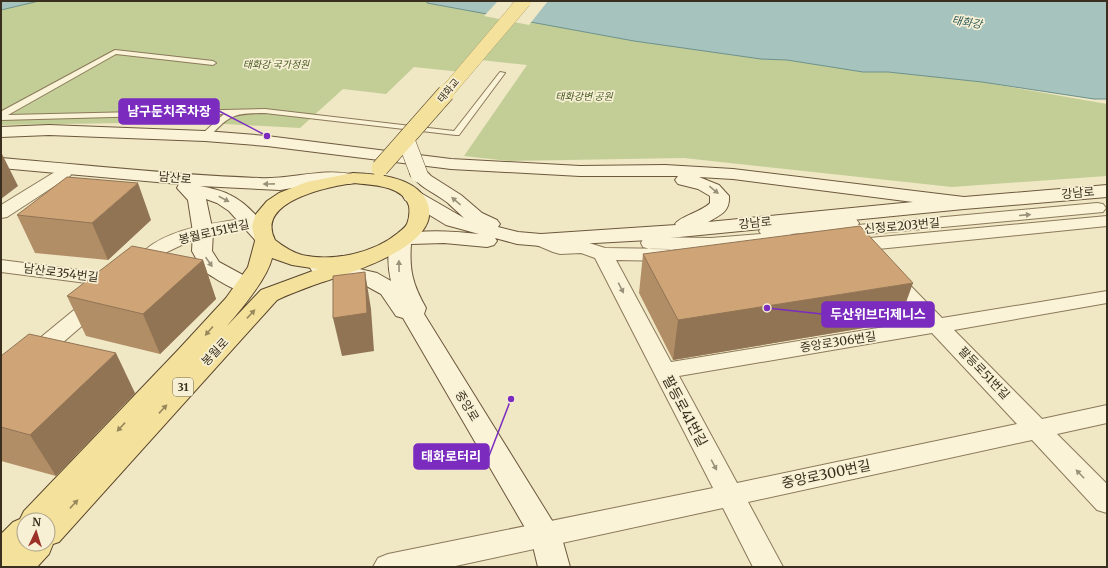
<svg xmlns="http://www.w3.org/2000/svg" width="1108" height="568" font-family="Merriweather,'Noto Sans KR',serif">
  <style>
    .green { fill: #c3ce97 }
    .water { fill: #a6c3bd; stroke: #6c918c }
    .pier { fill: #f0e7c4 }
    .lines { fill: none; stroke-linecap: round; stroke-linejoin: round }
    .lane-casing { stroke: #8b795a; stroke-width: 2 }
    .street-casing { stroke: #8b795a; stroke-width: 2 }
    .secondary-casing { stroke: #6d593d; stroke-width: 2 }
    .primary-casing { stroke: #59462e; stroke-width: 2 }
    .lane { fill: #faf3d8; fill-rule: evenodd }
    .street { fill: #faf3d8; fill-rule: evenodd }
    .secondary { fill: #faf3d8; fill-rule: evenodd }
    .primary { fill: #f4e19b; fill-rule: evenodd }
    .secondary-bridge-casing { stroke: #6d593d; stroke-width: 18; stroke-linecap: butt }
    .primary-bridge-far1-casing { stroke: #59462e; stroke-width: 14; stroke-linecap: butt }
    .primary-bridge-casing { stroke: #59462e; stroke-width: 18; stroke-linecap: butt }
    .secondary-bridge { stroke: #faf3d8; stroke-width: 17 }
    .primary-bridge-far1 { stroke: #f4e19b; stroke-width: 14 }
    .primary-bridge { stroke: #f4e19b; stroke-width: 17 }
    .wall { fill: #b28e67 }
    .shaded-wall { fill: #917454 }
    .building { fill: #cfa578; stroke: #917454 }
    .oneway { fill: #9a917b }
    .oneway2 { fill: #97885c }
    .labels { text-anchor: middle; stroke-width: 3.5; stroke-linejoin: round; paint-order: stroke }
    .far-park-label { font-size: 10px; font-style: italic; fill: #465824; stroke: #f7f0d4 }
    .far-street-label { font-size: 10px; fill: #3a2f1e; stroke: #f7f0d4 }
    .far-water-label { font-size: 11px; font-style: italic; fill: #2d595b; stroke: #f7f0d4 }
    .shield { fill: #f7f0d4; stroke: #736955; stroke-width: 1 }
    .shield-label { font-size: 11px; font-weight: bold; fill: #3a2f1e }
    .street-label { font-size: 12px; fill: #3a2f1e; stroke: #f7f0d4 }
    .near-street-label { font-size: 14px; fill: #3a2f1e; stroke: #f7f0d4 }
    .leader { fill: none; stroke: #7b2cbf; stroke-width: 1.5 }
    .callout-dot { fill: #7b2cbf; stroke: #f7f0d4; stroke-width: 1.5 }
    .callout { fill: #7b2cbf; stroke: #7b2cbf; stroke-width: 1.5 }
    .callout-label { font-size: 13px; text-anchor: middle; font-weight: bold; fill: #fff }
  </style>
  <rect width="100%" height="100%" fill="#f0e7c4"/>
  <path class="green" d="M39,1H427V3L634,41L761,59L787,60L863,72H888L982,82L1107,104V176L952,187L684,158L509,161L464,156L527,65L481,60L470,73L414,67L386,94L343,89L300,128L188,122L1,125V10Z"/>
  <path class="water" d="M1,1H39L1,10Z
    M427,1H1107V99H1094L982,82L888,72H863L787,60L761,59L634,41L427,3Z"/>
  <path class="pier" d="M498,1H548L529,25L484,16Z"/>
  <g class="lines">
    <g class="lane-casing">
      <path id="lane" d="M115,50L213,61L216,63L213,65L116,54L8,115L265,109L454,131L500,72L505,73L459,135H456L265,113C233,113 230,115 208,138H202V134L224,114L1,120L2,111Z"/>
    </g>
    <g class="street-casing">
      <path id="street" d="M64,168L70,170L72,173L70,176L7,217L1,218V205L58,170Z
        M1097,203L1103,204L1106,208L1103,212L836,237L830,236L827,232L828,231L791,234L793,237L791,241L784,243L711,250L650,249L643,247L641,243L643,239L650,237L711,238L761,234L759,231L762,227L768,226L850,218L856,219L859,223L858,225Z
        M263,216L269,217L272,221L269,225L210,235L190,241L167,252L143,272L136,274L129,272L126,268L129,264C137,258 144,250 153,244C185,224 226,222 263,216Z
        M1107,216V226L848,252L841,250L839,246L841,242L848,240Z
        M541,234L562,242L583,241L605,248L670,249L677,251L680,255L677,259L670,261L616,260L671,362L921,321L881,277L884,273L891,271L898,273L942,318L1107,291V303L954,330L1042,419L1107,405V423L1057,434L1107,484V513L1097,510L1032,440L748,502L783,567H753L723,508L451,567H373L378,558L388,554L713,488L595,258L581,253L560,254L553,252L534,244L532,240L534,236ZM932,333L1017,424L737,483L679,376Z
        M1,260L118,275L125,277L128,281L125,285L118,287L1,272Z
        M98,294L105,296L108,301L105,306L9,389L1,391V370L91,296Z"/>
    </g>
    <g class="secondary-casing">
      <path id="secondary" d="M49,125L205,131L267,136L451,159L580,166L665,165L733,169L964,197L1107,185V197L964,209L649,240L541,246L517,244L495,238L497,241L494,245L487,247L444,243L411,244C409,271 413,285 426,308L424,314L561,535L570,567H538L531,538L403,318L396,316L381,294L361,283L312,271L309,266L312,261L320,260L377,273L391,281C388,268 386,247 394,236C422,229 450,231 479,234L446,225L405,200L403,196L405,192L412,190L419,192L464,218C459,213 453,208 448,203C435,193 419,187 410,174L413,170L419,169L425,170L431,176L461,195L482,213L497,220L500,224L498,227L518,232L541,234L676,225L675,224C681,216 701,212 710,203V196L698,189L678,184L675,180L678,176H580L451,169L267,146L205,141L49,135L1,137V127ZM699,177L733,179L913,202L708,222C720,215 730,212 729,196L719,185Z
        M1,158C87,165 173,175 259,178C291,180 323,167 355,175L358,179L355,183L349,184L330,182L280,190L200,186C210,188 221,190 230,195C247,203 263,222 274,238L271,242L264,244L257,242L229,211L217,203L206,199L213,232L212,251L219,262L254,281L257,286L254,291C236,295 218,279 203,271L192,251L193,232L188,200L177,188L179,184L1,168Z"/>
    </g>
    <g class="primary-casing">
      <path id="primary" d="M353,173C376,174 411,176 425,198C452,245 343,275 314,285C301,290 289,294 277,300L59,542L53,544L49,554L37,567H1V534L13,522L20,519L24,511L178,350L226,298L248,267L255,241L252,226L256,214L267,201L279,193L307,182ZM353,183C371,185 403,185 409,206C410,212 409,219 407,224C405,228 401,230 398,233C374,253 333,262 302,255C292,252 284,247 275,240C255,201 328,187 353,183ZM272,258L292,265L318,269L261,290L227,326C242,308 267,279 272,258ZM24,520H48V544H24Z"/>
    </g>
    <use href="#lane" class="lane"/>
    <use href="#street" class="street"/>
    <use href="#secondary" class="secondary"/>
    <use href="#primary" class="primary"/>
    <g class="secondary-bridge-casing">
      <path id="secondary-bridge" d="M406,140L419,174"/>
    </g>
    <g class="primary-bridge-far1-casing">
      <path id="primary-bridge-far1" d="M445,94L524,1"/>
    </g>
    <g class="primary-bridge-casing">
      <path id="primary-bridge" d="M380,168L446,93"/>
    </g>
    <use href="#secondary-bridge" class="secondary-bridge"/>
    <use href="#primary-bridge-far1" class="primary-bridge-far1"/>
    <use href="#primary-bridge" class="primary-bridge"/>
  </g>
  <path class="wall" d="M17,215L151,220L108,260L35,253Z
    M643,254L899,322L673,360L639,293Z
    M203,260L216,299L160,354L86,336L67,296Z
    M1,356L135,393L56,476L1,461Z"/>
  <path class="shaded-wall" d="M1,152L18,186L1,199Z
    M138,183L151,220L108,260L92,223Z
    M203,260L216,299L160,354L143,314Z
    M365,272L371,309L374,351L342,356L333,318Z
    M913,283L899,322L673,360L678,320Z
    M116,353L135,393L56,476L30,435Z"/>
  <path class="building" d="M67,177L138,183L92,223L17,215Z
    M860,226L913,283L678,320L643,254Z
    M132,246L203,260L143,314L67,296Z
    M365,272L367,313L333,318V276Z
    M29,334L116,353L30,435L1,427V356Z"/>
  <defs><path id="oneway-solid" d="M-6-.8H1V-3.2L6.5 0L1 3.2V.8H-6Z"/></defs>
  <g class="oneway">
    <use href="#oneway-solid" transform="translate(269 184) rotate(179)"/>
    <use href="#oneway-solid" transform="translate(714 190) rotate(39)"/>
    <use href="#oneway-solid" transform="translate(224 199) rotate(28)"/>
    <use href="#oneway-solid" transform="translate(456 201) rotate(-140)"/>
    <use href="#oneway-solid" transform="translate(1025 215) rotate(-5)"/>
    <use href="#oneway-solid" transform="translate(209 262) rotate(55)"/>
    <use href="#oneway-solid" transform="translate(399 266) rotate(-91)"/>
    <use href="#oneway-solid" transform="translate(621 288) rotate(63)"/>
    <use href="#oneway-solid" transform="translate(714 465) rotate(62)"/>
    <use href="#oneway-solid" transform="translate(1080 474) rotate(-134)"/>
  </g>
  <g class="oneway2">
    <use href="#oneway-solid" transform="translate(251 314) rotate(-47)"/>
    <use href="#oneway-solid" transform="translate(209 331) rotate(131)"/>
    <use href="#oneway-solid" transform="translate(163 409) rotate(-47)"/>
    <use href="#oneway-solid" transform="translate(121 427) rotate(133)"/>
    <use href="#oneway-solid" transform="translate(74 504) rotate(-47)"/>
  </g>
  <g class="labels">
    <g class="far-park-label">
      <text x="276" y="68">태화강 국가정원</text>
      <text x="584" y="100">태화강변 공원</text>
    </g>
    <g class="far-street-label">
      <text transform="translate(448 90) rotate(-50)" y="4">태화교</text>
    </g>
    <g class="far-water-label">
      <text transform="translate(967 22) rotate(9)" y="4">태화강</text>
    </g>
    <rect class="shield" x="173" y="378" width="20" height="18" rx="3"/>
    <g class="shield-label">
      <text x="183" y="391">31</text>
    </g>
    <g class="street-label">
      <text transform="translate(175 178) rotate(5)" y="4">남산로</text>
      <text transform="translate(1078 193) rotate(-5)" y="4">강남로</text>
      <text transform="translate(755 223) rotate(-6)" y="4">강남로</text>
      <text transform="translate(902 226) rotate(-5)" y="4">신정로203번길</text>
      <text transform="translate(214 232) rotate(-13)" y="4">봉월로151번길</text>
      <text transform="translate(61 273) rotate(7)" y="4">남산로354번길</text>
      <text transform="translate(838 342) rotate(-9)" y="4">중앙로306번길</text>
      <text transform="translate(215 352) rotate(-47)" y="4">봉월로</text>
      <text transform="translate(984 373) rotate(46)" y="4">팔등로51번길</text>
      <text transform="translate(467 406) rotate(59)" y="4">중앙로</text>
    </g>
    <g class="near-street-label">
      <text transform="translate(685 411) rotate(62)" y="5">팔등로41번길</text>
      <text transform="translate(826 474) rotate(-12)" y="5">중앙로300번길</text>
    </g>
  </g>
  <path class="leader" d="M267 136L219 111M767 308L822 314M511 399L489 456"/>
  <g class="callout-dot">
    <circle cx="267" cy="136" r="4"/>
    <circle cx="767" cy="308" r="4"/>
    <circle cx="511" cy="399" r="4"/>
  </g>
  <g class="callout">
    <rect x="119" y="99" width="100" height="25" rx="4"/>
    <rect x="822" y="302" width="112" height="25" rx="4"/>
    <rect x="414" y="444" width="75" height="25" rx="4"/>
  </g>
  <g class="callout-label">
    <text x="169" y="116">남구둔치주차장</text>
    <text x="878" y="319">두산위브더제니스</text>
    <text x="451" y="461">태화로터리</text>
  </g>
  <rect width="1108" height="568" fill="none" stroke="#3a2f1e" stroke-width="4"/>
  <g transform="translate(36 532) rotate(4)"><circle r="19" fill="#f7f0d4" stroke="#aba38b"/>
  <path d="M0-3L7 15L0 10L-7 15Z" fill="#9c3227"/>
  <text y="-6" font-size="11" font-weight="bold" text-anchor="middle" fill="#3a2f1e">N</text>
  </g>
</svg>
